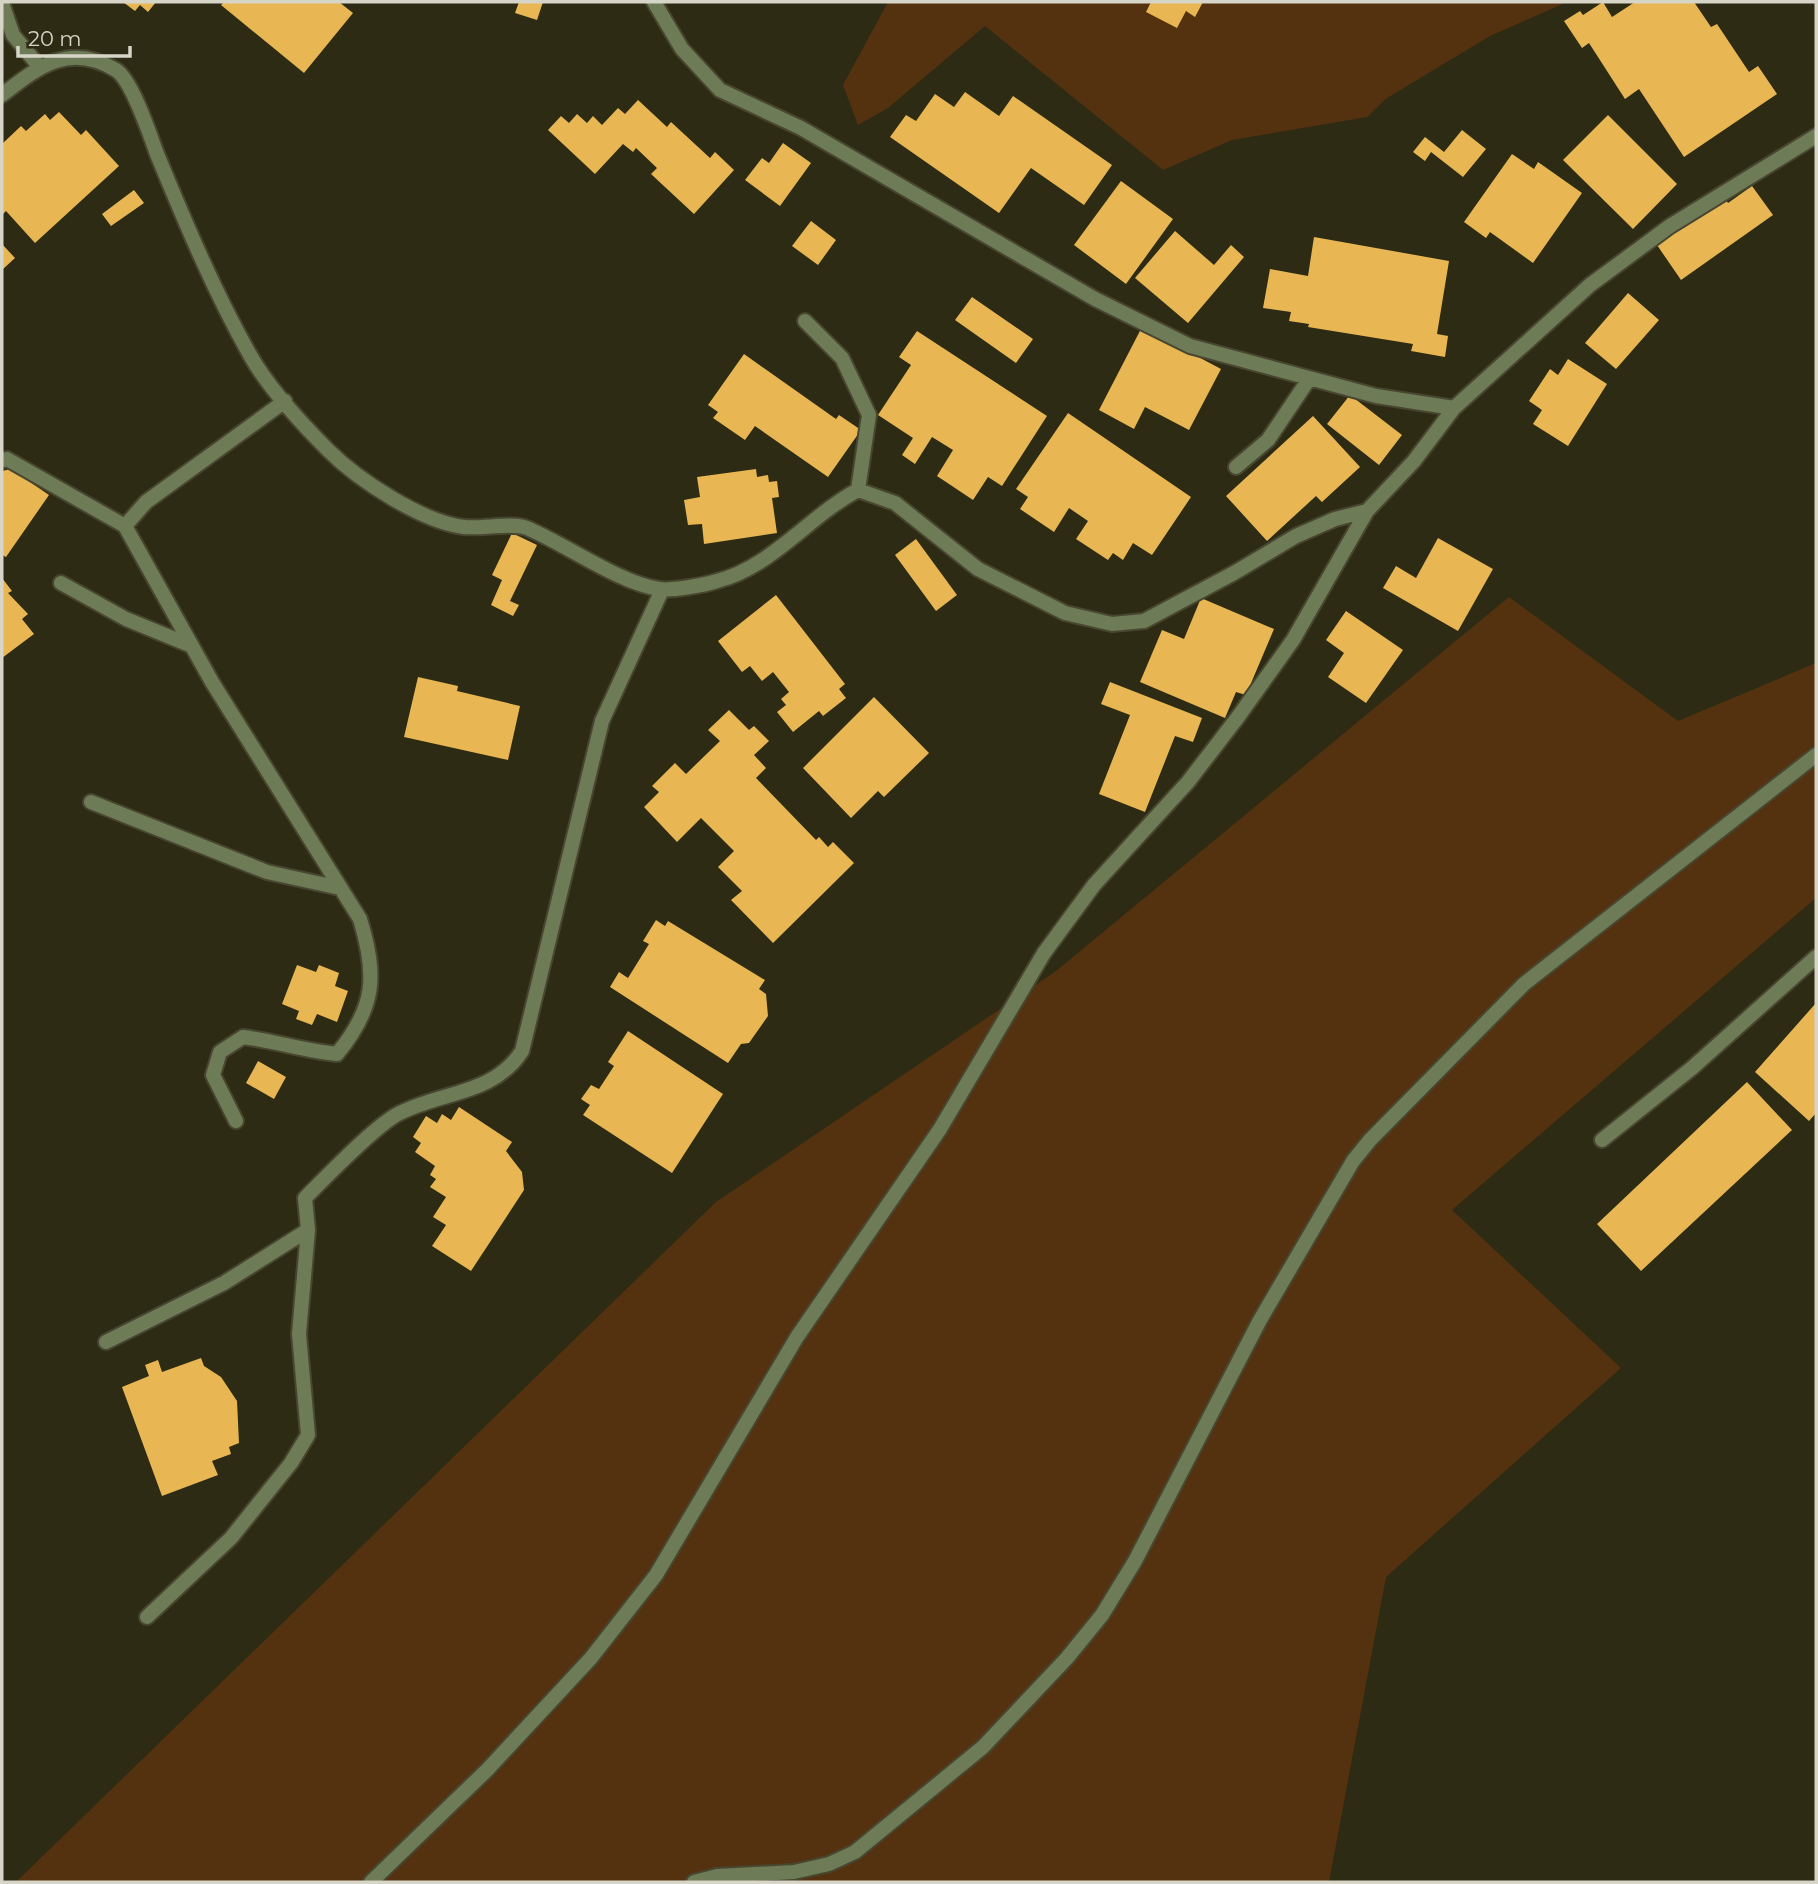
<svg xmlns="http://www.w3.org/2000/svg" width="1818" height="1884" font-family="Montserrat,sans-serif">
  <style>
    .green { fill: #55320f }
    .building { fill: #e8b754 }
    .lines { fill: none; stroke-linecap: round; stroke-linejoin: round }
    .minor-casing { stroke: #484630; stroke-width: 18 }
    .minor { stroke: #6d7c56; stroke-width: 14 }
  </style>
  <rect width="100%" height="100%" fill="#2d2b13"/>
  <path class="green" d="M888,2H1567L1490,36L1387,98L1367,117L1232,140L1163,170L985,26L888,108L858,125L843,85Z
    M1509,597L1678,721L1816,663V898L1452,1210L1621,1368L1386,1577L1329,1882H16L716,1202L1056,971Z"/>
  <path class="building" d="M123,2H156L148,12L140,5L135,11Z
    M224,2H339L353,13L304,73L221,5Z
    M519,2H543L537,20L515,13Z
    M1151,2H1203L1195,17L1186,11L1177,28L1146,12Z
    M1603,2L1612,17L1635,2H1694L1711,27L1717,24L1749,72L1758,66L1777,94L1684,157L1639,89L1625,99L1589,43L1582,48L1564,21L1580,11L1583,15Z
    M965,92L999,116L1013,96L1112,165L1084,205L1031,168L999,213L890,137L906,115L916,121L935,94L954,107Z
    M638,100L667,127L671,122L710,158L715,152L734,170L694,214L651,174L657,168L636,148L633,152L623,144L595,174L548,130L561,116L569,123L577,114L587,123L593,116L602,125L618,108L625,114Z
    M59,112L81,135L86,130L119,166L35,243L6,211L2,215V144L21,126L26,131L45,114L50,120Z
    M1608,115L1677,184L1633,229L1563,160Z
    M1462,130L1486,149L1463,177L1431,152L1425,161L1413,152L1425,137L1444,152Z
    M783,143L811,163L780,206L745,180L762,158L769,163Z
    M1512,154L1534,169L1538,162L1582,193L1533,263L1490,232L1486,238L1464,222Z
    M1121,181L1173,219L1126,284L1074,245Z
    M1752,186L1773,215L1681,280L1657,245L1724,197L1728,203Z
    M134,190L144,203L111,226L102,214Z
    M811,221L836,240L818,265L792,246Z
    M1175,231L1214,265L1231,245L1244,257L1188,323L1135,278Z
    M1314,237L1449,261L1437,334L1448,336L1445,357L1411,351L1413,344L1308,327L1309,324L1289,321L1291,312L1263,308L1270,269L1308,276Z
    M2,244L15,258L2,270Z
    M1628,293L1659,320L1616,369L1585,343Z
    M972,297L1033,339L1016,363L955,320Z
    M1142,327L1221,369L1189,430L1145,407L1134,429L1099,410Z
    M917,331L1047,416L1002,486L988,477L973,500L937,476L953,450L932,437L915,464L902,455L913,438L878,415L911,365L899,357Z
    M744,354L836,419L839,415L861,430L828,477L755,426L745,440L713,418L718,412L708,405Z
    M1568,359L1607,384L1568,446L1533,424L1542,410L1529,401L1550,369L1558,375Z
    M1350,395L1402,435L1379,465L1327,424Z
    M1068,413L1191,497L1152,555L1133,543L1123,560L1113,553L1108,560L1076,539L1088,521L1069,508L1054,532L1020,509L1028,497L1016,489Z
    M1313,416L1360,467L1322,502L1316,496L1267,541L1226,496Z
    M11,469L49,495L6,557L2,555V471Z
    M756,469L757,477L768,475L769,482L777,481L779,497L772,498L777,533L704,544L702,524L688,525L684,500L700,497L697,477Z
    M512,533L537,545L510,601L519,605L513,616L491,605L502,580L492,575Z
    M1438,538L1493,569L1458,631L1383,588L1396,566L1416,578Z
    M916,539L957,595L936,611L895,555Z
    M2,578L12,591L8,593L28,614L22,619L34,634L2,658Z
    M776,595L845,684L839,689L846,698L823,716L819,711L793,732L777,712L786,705L781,699L789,692L773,672L762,681L750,666L742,672L718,641Z
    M1201,598L1274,629L1246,695L1236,692L1225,718L1140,682L1162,630L1184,639Z
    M1346,611L1403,650L1366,703L1328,677L1344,653L1326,640Z
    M418,677L458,686L457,691L520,706L508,760L404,737Z
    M1110,682L1202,718L1193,742L1175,736L1145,812L1099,794L1130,715L1101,704Z
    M874,697L929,753L884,797L878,791L851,818L803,768Z
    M729,710L749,730L754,726L769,741L754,755L766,768L756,778L816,840L819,837L828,847L833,842L854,863L773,943L731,900L742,891L718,867L734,851L701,818L677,842L644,807L659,792L652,786L675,763L686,774L720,741L708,730Z
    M656,920L665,926L668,921L765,980L759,989L766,994L768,1016L749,1043L741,1044L728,1063L610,987L619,972L628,978L649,944L643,941Z
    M297,965L316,972L319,965L339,973L335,986L348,991L337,1022L317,1014L312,1025L296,1019L299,1011L282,1004Z
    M1816,1003V1113L1809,1121L1755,1072Z
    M628,1031L723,1094L672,1173L583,1115L590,1105L581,1099L591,1085L599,1089L614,1066L608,1062Z
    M258,1061L286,1077L274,1099L246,1083Z
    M1747,1082L1792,1130L1641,1271L1597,1224Z
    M459,1107L512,1142L506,1151L522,1172L524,1190L471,1271L432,1246L446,1225L433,1217L446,1197L430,1187L436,1179L430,1175L435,1166L415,1152L421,1143L413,1137L426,1116L437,1123L442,1114L451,1120Z
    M201,1358L204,1366L221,1377L237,1401L239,1443L229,1447L231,1454L212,1461L218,1475L162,1496L122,1387L149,1376L145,1365L158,1360L162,1372Z"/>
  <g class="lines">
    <g class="minor-casing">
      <path id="minor" d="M654,2L682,49L720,90L801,128L1095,299L1190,346L1376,396L1454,408
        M2,3L13,35L39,66
        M2,95C39,66 70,42 116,70C132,80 150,135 157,154C185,222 214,291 250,355C269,389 301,423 328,450C358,480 422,522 464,527C483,529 512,522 527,528C567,545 619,583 659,589C671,591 705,585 717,581C772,567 809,516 858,490L895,503L978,569L1065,613L1112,624L1144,621L1234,573L1296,536L1335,519L1367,511
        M805,321L842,358L869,415L858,490
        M2,460L7,459L125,526
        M1236,467L1268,440L1309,379
        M61,583L126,619L192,646
        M91,802L267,872L340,888
        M236,1121L213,1075L220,1052L243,1037C275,1041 305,1051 337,1054C376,1007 377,975 360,919L212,682L125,526L146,502L285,401
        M1602,1140L1692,1068L1816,957
        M106,1342L224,1283L308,1230
        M147,1617L231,1538L291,1463L308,1435L299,1334L308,1230L305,1198C327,1176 371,1130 396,1115C439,1091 493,1096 522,1051L602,721L662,590
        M371,1882L487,1770L591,1658L656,1575L797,1337L940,1129L1044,953L1094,885L1188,782L1238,717L1293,640L1367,511L1414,461L1454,408L1590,285L1670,226L1816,136
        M694,1882L717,1876L794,1872L829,1864L855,1852L983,1747L1067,1658L1102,1615L1135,1561L1260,1320L1353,1161L1370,1140L1524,984L1816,755"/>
    </g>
    <use href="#minor" class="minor"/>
  </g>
  <rect width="1818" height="1884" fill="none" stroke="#d6d5c7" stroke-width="7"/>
  <path d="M18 46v10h112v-10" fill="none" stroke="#d6d5c7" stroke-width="3.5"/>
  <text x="28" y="46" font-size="21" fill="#d6d5c7" stroke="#2d2b13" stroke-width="5" paint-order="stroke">20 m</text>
</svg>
